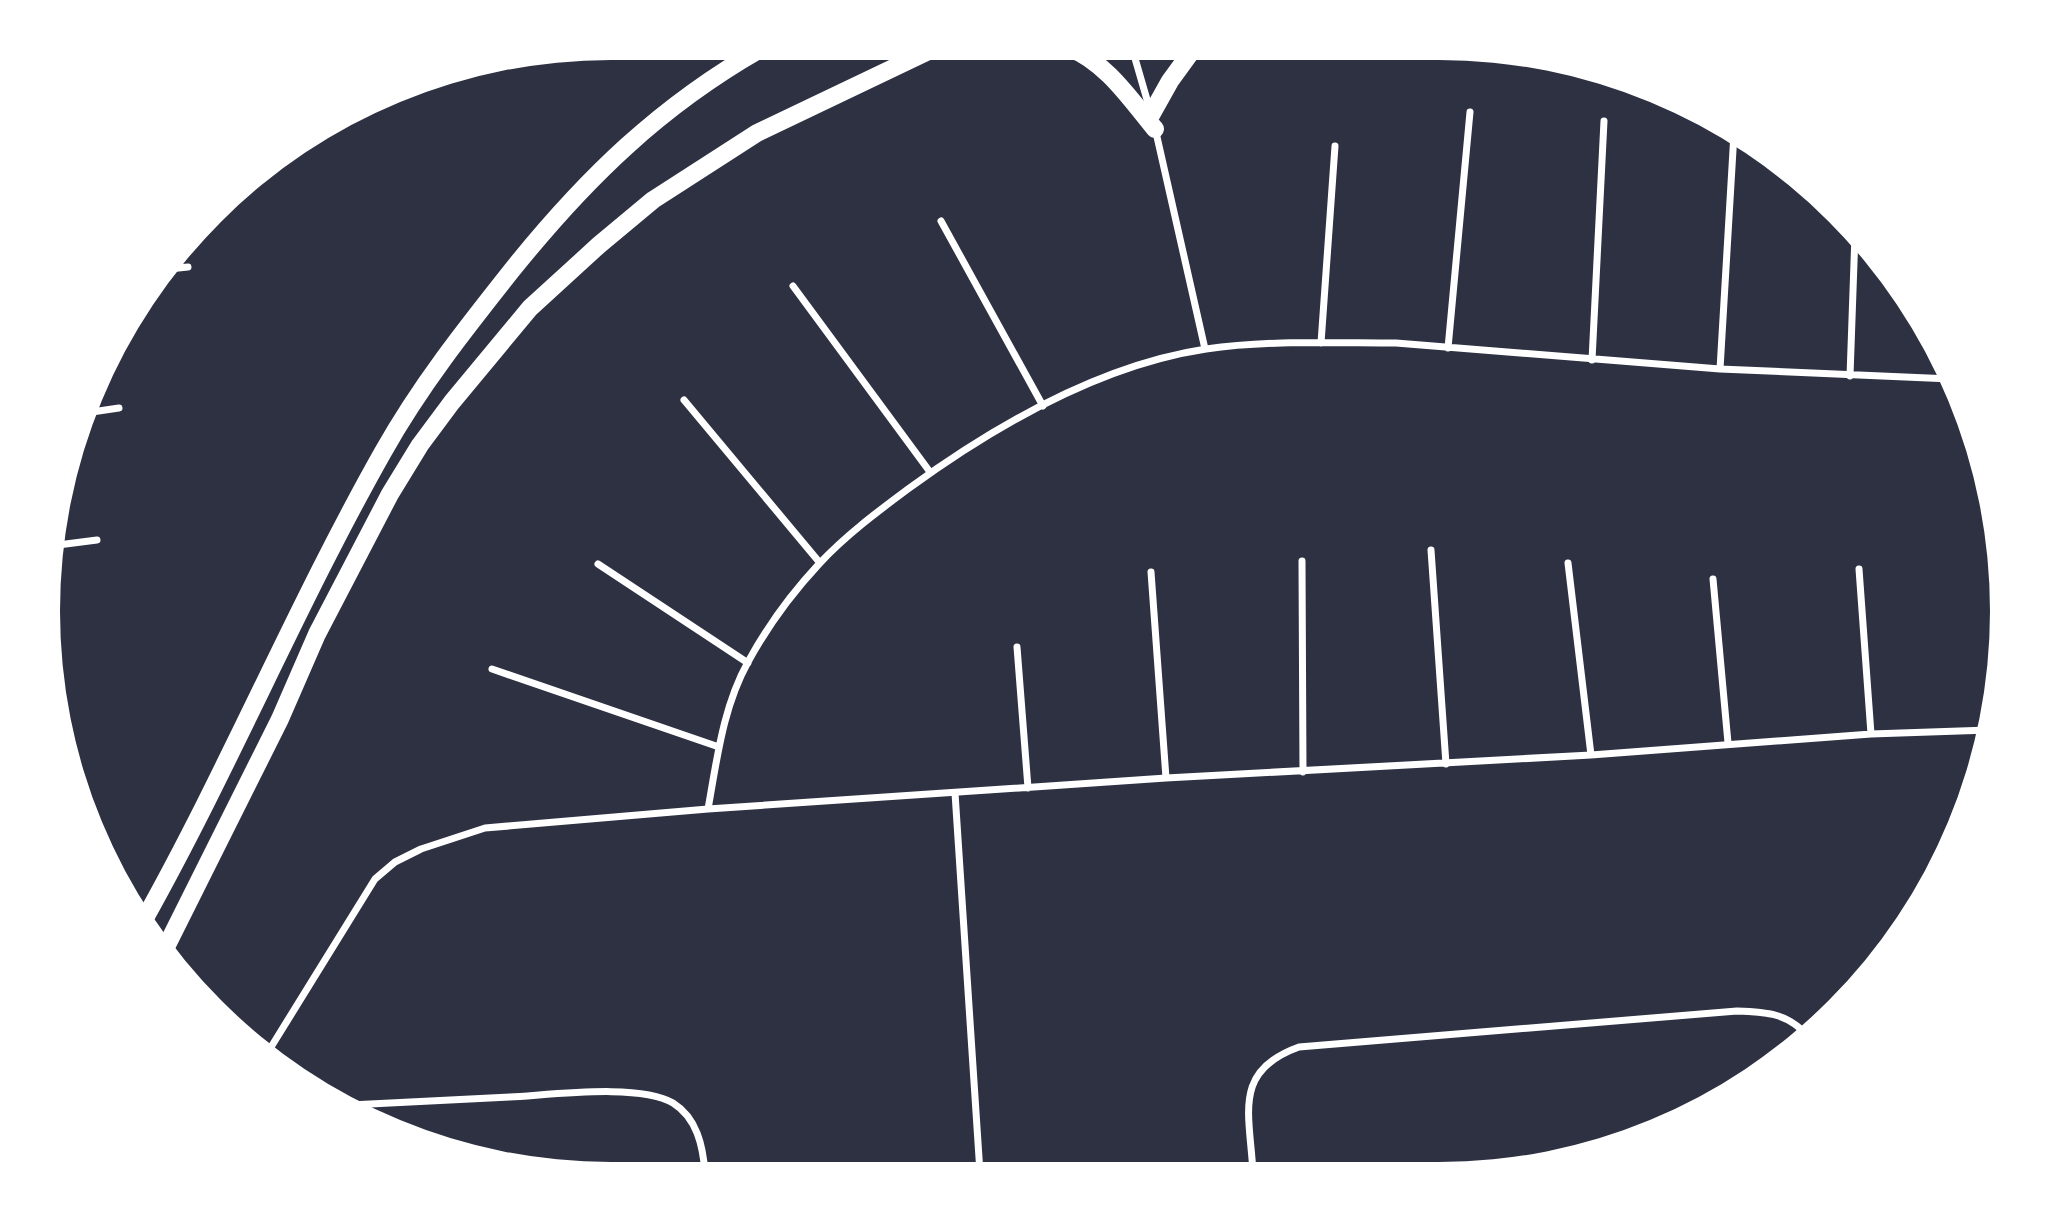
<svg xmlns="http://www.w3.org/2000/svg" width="2050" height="1221" font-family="Jost,sans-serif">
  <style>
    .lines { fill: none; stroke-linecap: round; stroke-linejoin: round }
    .minor { stroke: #fff; stroke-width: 7 }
    .primary { stroke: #fff; stroke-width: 18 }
  </style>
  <rect width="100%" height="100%" fill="#2d3142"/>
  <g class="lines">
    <path class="minor" d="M1132,48L1150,110
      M1155,128L1205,349
      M941,221L1043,406
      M169,269L188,267
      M793,286L930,472
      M1321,343L1335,146
      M1448,348L1470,112
      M1592,360L1604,121
      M1720,369L1734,133
      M1850,376L1855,234
      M684,400L820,563
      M85,413L119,408
      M58,545L97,540
      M1431,550L1446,764
      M1302,561L1303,772
      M1568,563L1591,755
      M598,564L748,663
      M1859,569L1871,734
      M1151,572L1166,778
      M1713,579L1728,743
      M1017,647L1028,788
      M492,669L719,747
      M955,793L980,1173
      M708,809C717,759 723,707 748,662C767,627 792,593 819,564C845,536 877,512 908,489C993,427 1100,365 1206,349C1269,340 1333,343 1396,343L1720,369L1951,379
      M268,1052L375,879L395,862L421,849L485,828L708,809L1166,778L1591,755L1871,734L1989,730
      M350,1105C403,1102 457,1100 510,1097C550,1095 640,1083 673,1103C697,1118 703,1146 705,1173
      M1253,1173C1250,1114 1232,1071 1299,1047L1737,1011C1767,1012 1787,1013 1808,1036"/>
    <path class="primary" d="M1069,48C1105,61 1131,100 1155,129
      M1151,115L1170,81L1194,48
      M145,918C230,766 297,604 383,452C420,386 466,328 512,270C586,178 661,105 764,47
      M163,953L280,719L317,634L390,494L420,445L452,402L530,308L599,245L653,200L757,133L935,48"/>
  </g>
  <path d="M0 0H2050V1221H0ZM611 60H1439A551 551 0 0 1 1990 611V611A551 551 0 0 1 1439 1162H611A551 551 0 0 1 60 611V611A551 551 0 0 1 611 60Z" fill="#fff" fill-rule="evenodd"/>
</svg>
